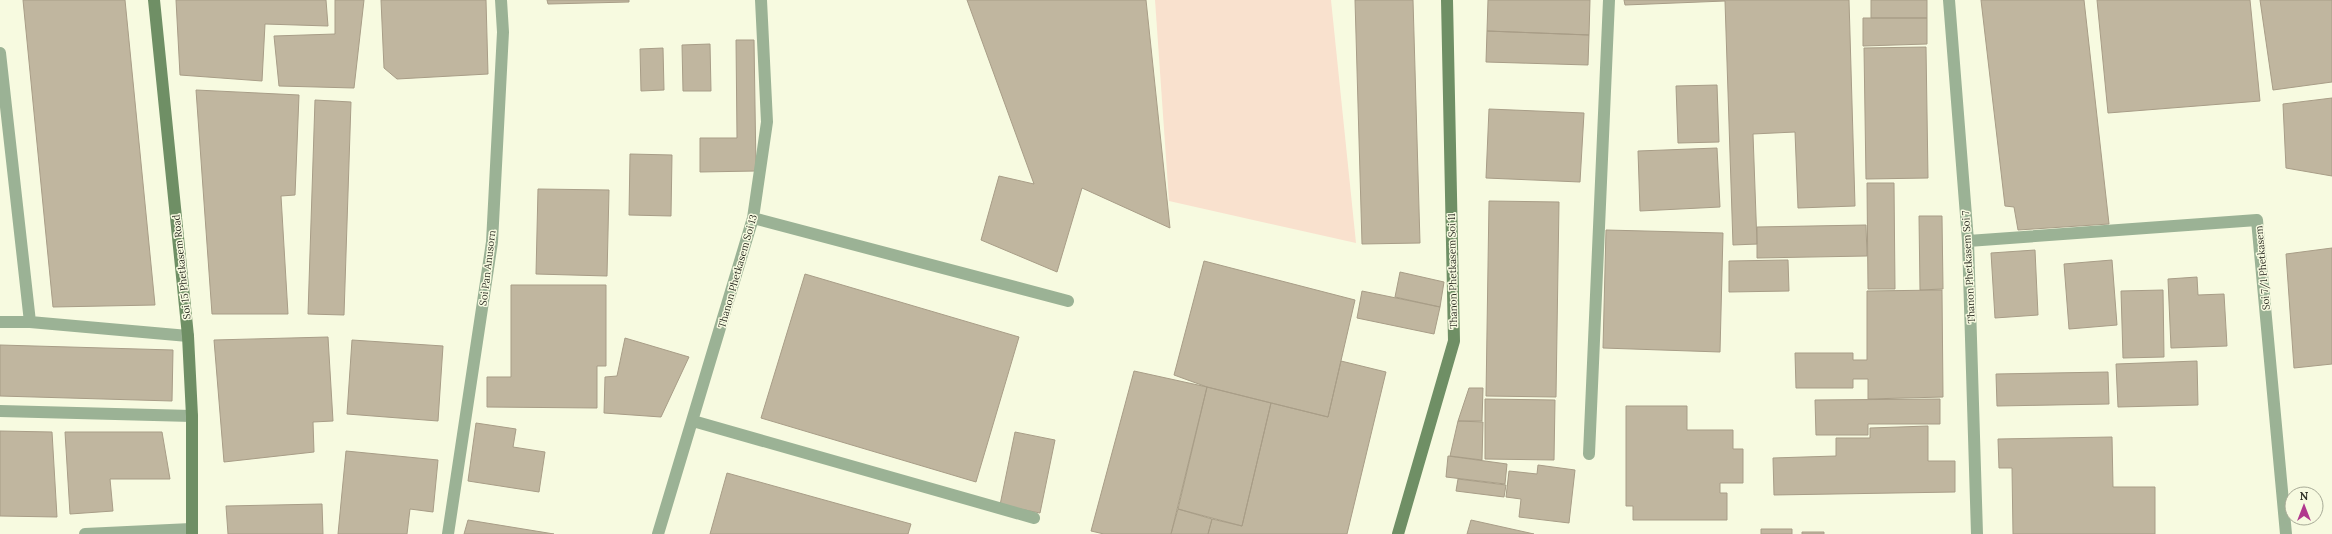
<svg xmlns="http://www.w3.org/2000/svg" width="2332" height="534" font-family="Lora,serif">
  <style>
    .green { fill: #f9e1ce }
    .building { fill: #c0b69f; stroke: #a89d87 }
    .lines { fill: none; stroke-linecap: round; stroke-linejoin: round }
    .street { stroke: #9bb295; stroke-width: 12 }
    .secondary { stroke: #6f8f65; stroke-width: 12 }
    .labels { text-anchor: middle; stroke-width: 3; stroke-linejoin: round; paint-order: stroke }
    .street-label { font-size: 10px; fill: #303127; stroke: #f7fae0 }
  </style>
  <rect width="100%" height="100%" fill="#f7fae0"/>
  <path class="green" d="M1155,0H1331L1356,243L1169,201Z"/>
  <path class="building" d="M23,0H125L155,305L53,307Z
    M176,0H326L328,26L265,24L262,81L180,75Z
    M335,0H364L354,88L279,86L274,36L335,34Z
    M381,0H486L488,74L397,79L384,68Z
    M547,0H629V2L548,4Z
    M967,0H1146L1170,228L1082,188L1057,272L981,240L999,176L1034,184Z
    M1355,0H1413L1420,243L1362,244Z
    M1488,0H1590L1589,35L1487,31Z
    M1624,0H1849L1855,206L1798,208L1795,132L1753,134L1757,244L1733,245L1725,1L1625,5Z
    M1871,0H1927V18H1871Z
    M1981,0H2084L2109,224L2018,230L2014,207L2005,206Z
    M2097,0H2250L2260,101L2108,113Z
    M2260,0H2332V82L2273,90Z
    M1863,18H1927V44L1863,46Z
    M1487,31L1589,35L1588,65L1486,62Z
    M736,40H754L756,171L700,172V138H737Z
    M710,44L711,91H683L682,45Z
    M1926,47L1928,178L1866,179L1864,48Z
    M663,48L664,90L641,91L640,49Z
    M1717,85L1719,142L1678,143L1676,86Z
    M196,90L299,95L295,195L281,196L288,314H212Z
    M2332,98V176L2286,168L2283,104Z
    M315,100L351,102L344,315L308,314Z
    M1489,109L1584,113L1580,182L1486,178Z
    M1717,148L1720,207L1640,211L1638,151Z
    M630,154L672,155L671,216L629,215Z
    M1867,183H1894L1895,289H1868Z
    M538,189L609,190L607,276L536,274Z
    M1489,201L1559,202L1556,397L1486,396Z
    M1919,216H1942L1943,289L1920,290Z
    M1866,225L1867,256L1757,258V227Z
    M1606,230L1723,233L1720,352L1603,348Z
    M2332,248V364L2294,368L2286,254Z
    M2035,250L2038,315L1995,318L1991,253Z
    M1788,260L1789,291L1729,292V261Z
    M2112,260L2117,325L2069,329L2064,264Z
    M1204,261L1355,300L1328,417L1207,387L1174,375Z
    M1400,272L1444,282L1440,307L1395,297Z
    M805,274L1019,337L976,482L761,418Z
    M2197,277L2198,295L2224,294L2227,346L2171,348L2168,279Z
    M511,285H606V366H597V408L487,407V377H511Z
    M1942,290L1943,397L1868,399V379H1853V388H1796L1795,353H1853V360H1867V291Z
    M2163,290L2164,357L2123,358L2121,291Z
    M1362,291L1440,307L1434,334L1357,318Z
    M328,337L333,421L313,422L314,452L224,462L214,340Z
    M625,338L689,357L661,417L604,413L605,377L617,376Z
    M352,340L443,346L438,421L347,414Z
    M0,345L173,350L172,401L0,396Z
    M1341,361L1386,372L1347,534H1208L1212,519L1242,526L1271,403L1328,417Z
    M2197,361L2198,405L2118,407L2116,364Z
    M1134,371L1207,387L1171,534H1104L1091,531Z
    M2108,372L2109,404L1997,406L1996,374Z
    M1207,387L1271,403L1242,526L1178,509Z
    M1469,388H1483L1482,421H1458Z
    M1485,399L1555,400L1554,460L1485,459Z
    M1940,399V424H1868V435H1816L1815,400Z
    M1626,406H1687V430H1733V449H1743V483H1720V493H1727V520H1633V506H1626Z
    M1458,421L1483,422L1482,460L1450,456Z
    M476,423L516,429L513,447L545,452L539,492L468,481Z
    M1928,426V461H1955V492L1774,495L1773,458L1836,456V438H1870V428Z
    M0,431L52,432L57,517L0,516Z
    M65,432H162L170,479H110L113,511L70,514Z
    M1015,432L1055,440L1040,513L1000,505Z
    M2112,437L2113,487H2155V534H2013L2012,468H1999L1998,439Z
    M346,451L438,460L433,512L410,509L407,534H338Z
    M1448,456L1507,464L1505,484L1446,477Z
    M1538,465L1575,470L1569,523L1519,517L1521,499L1506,497L1509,471L1537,474Z
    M727,473L911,524L908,534H710Z
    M1458,479L1506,485L1504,497L1456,491Z
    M322,504L323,534H228L226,506Z
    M1178,509L1212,519L1208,534H1171Z
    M468,520L554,534H464Z
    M1471,520L1534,534H1467Z
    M1761,529H1792V534H1761Z
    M1802,532H1824V534H1802Z"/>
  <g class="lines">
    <path class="street" d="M1949,0L1968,241L1977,534
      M0,53L30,322
      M753,218L1068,301
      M1968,241L2257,220L2286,534
      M0,322H30L188,336
      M0,411L192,416
      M693,421L1034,518
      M1589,454L1609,0
      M85,534L191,529
      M448,534L492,242L503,32L501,0
      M658,534L753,218L767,122L761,0"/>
    <path class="secondary" d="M154,0L188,336L192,416V534
      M1398,534L1454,341L1447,0"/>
  </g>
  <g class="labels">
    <g class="street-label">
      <text transform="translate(181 267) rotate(-96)" y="4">Soi 15 Phetkasem Road</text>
      <text transform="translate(1968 267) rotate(-93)" y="4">Thanon Phetkasem Soi 7</text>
      <text transform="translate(487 268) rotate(-83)" y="4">Soi Pan Anusorn</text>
      <text transform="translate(2262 268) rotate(-95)" y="4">Soi 7/1 Phetkasem</text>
      <text transform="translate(737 271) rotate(-74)" y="4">Thanon Phetkasem Soi 13</text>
      <text transform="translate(1452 271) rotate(-91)" y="4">Thanon Phetkasem Soi 11</text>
    </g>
  </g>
  <g transform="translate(2304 506)"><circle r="19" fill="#f7fae0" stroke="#a7aa96"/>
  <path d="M0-3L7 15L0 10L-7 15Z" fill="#b1398e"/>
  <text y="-6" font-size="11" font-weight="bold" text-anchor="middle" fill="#303127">N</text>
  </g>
</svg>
